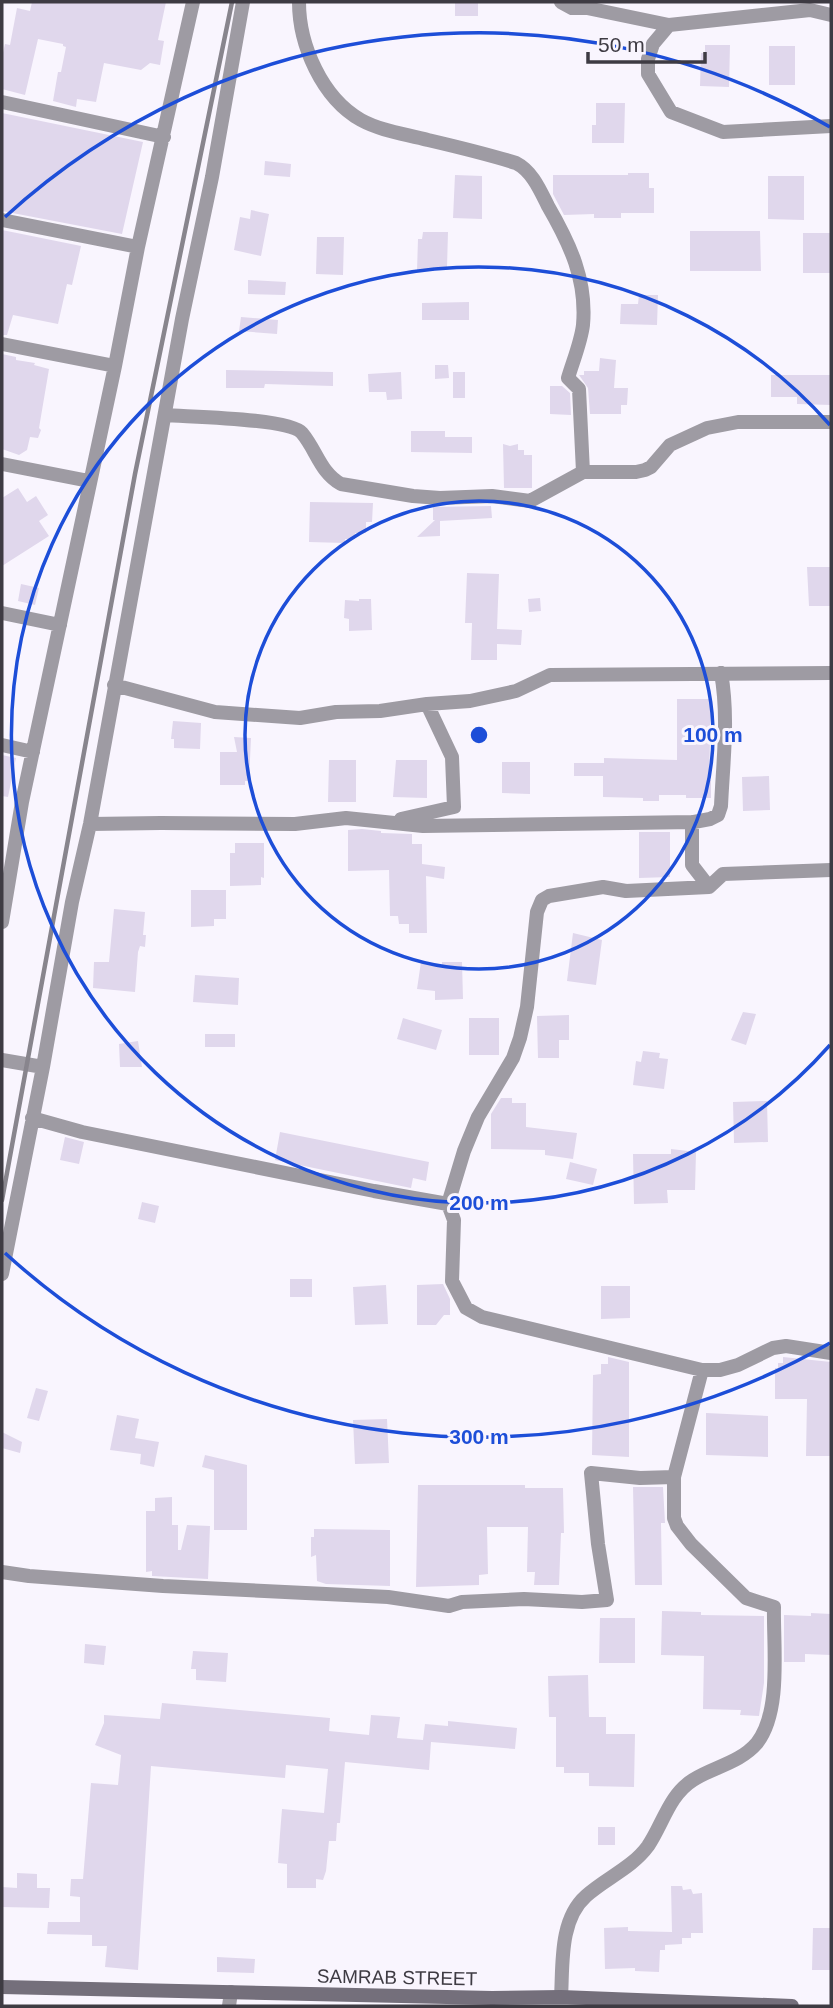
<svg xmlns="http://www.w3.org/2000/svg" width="833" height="2008" font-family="Helvetica,sans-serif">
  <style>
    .building { fill: #e0d7ec }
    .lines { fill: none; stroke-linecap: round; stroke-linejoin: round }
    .street { stroke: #9e9ba3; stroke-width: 14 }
    .secondary { stroke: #746f7b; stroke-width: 14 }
    .rail { stroke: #88858d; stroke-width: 4.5 }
    .ring { fill: none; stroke: #1d4ed8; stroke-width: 3.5 }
    .labels { text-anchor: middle; stroke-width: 6; stroke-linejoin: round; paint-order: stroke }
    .street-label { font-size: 19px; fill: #3e3b43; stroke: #f9f5fe }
    .centre { fill: #1d4ed8; stroke: #f9f5fe; stroke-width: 3.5 }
    .ring-label { font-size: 21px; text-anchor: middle; font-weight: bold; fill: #1d4ed8; stroke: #f9f5fe; stroke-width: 6; stroke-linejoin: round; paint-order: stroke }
  </style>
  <rect width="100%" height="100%" fill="#f9f5fe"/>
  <path class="building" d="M32,2H166L158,40L164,41L160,65L150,63L141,70L104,63L96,102L77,99L76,107L53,101L58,72H61L66,47L63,46V44L38,39L25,95L2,89V57L5,44L10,45L17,8L30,11Z
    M455,2H478V16H455Z
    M705,45H730L729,87L700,86L701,53H705Z
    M769,46H795V85H769Z
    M596,103H625L624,143H592V125H596Z
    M2,113L143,142L122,234L2,211Z
    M265,161L291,164L290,177L264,175Z
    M628,173H649V188H654V213H621V218H594V214L564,215L553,194V175H628Z
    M455,175L482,176V219L453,218Z
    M768,176H804V220L768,219Z
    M251,210L269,214L261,256L234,250L240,217L250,219Z
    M2,230L81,246L72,285L67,284L58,324L13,315L7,335H2Z
    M690,231H760L761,271H690Z
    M423,232H448L447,267H434V271H417L418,239H422Z
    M803,233H831V273H803Z
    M317,237H344L343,275L316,274Z
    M248,280L286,282L285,295L248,294Z
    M639,295H658L657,325L620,324L621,304H638Z
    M469,302V320H422V303Z
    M241,317L278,320L277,334L239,331Z
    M2,354L16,357V360L35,363L34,365L49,369L39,428L41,430L38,438L30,437L27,450L19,455L2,449Z
    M600,358L616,360L614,388H628L627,405H621V414H590L588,388L579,375H584V371H599Z
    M435,365H448L449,378L435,379Z
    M226,370L333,372V386L265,384L264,388H226Z
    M401,372L402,399L387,400L386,392H369L368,374Z
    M453,372H465V398H453Z
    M771,375H831V405L797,404V397H771Z
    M550,386H562L570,393L571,415L550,414Z
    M411,431H445V437H472V453L411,452Z
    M503,444L510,446L518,444V450H524V455H532V488H504Z
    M18,488L27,502L36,496L48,515L39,521L49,536L2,566V498Z
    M310,502L373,503L372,522H366V533H355V539H345V543L309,542Z
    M491,506L492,518L440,521V536L417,537L435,520H433V507Z
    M807,567H831V606H809Z
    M467,573L499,574L497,629L522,630L521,645L497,644V660H471L472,623H465Z
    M21,584L39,588L35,605L18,601Z
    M540,598L541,611L529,612L528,599Z
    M359,599H371L372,630L349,631V619L344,618L345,600L359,601Z
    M677,699H711L709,780H711V798H686V795H659V801H643V798L603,797V776H574V763H604V758L677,760Z
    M173,721L201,723L200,749L174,748V739H171Z
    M234,737L251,738L249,781H245V785H220V752H237Z
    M2,755L16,758L8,797L2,796Z
    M329,760H356V802H328Z
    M396,760H427V798L393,797Z
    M502,762H530V794L502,793Z
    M769,776L770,810L743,811L742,777Z
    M362,829L381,831V833L412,834V844H422V864L445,867L444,879L426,876L427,933H409V924H399L398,916H390L389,870L348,871V830Z
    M639,832H670V877L639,878Z
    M235,843H264V878L261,877V885L230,886V853H235Z
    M191,890H226V919H214V926L191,927Z
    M114,909L145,912L143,935H146L145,947L140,946L138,952L135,992L93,988L94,962H109Z
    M573,933L602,940L596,985L567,981Z
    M421,962L442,965V962H462L463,999L435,1000V991L417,989Z
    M195,975L239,978L238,1005L193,1002Z
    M743,1012L756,1014L746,1045L731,1040Z
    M569,1015V1040H559V1058H538L537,1016Z
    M403,1018L442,1030L436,1050L397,1039Z
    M469,1018H499V1055H469Z
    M205,1034H235V1047H205Z
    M138,1041L142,1067H120L119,1044Z
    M643,1051L660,1053L659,1058L668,1059L664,1089L633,1085L636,1061L641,1062Z
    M501,1098H512V1103H526V1127L577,1133L573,1159L545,1155V1150L491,1149V1114Z
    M767,1101L768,1142L734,1143L733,1102Z
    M280,1132L429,1162L426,1181L413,1178L411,1188L275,1160Z
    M65,1137L84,1142L79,1164L60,1160Z
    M671,1149L696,1152L695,1190H667L668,1203L634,1204L633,1154H671Z
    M570,1162L597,1169L593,1185L566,1179Z
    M142,1202L159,1206L155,1223L138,1219Z
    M290,1279H312V1297H290Z
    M443,1284L450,1299V1315H444L436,1325H417V1285Z
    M386,1285L388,1324L355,1325L353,1287Z
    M601,1286H630V1318L601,1319Z
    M608,1357L629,1362V1457L592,1455L593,1375L601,1374V1364H608Z
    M783,1357L831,1362V1456H806L807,1399H775V1368H778V1363H783Z
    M36,1388L48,1391L39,1421L27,1418Z
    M706,1413L768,1416V1457L706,1455Z
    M117,1415L139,1419L135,1438L159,1442L154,1467L140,1464L141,1454L110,1450Z
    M387,1419L389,1463L355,1464L353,1420Z
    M2,1432L22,1442L20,1453L2,1448Z
    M205,1455L247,1465V1530H214V1470L202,1467Z
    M418,1485H525V1488H563L564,1533H561L559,1585H534L535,1572H527L528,1527H487L488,1574L479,1575V1585L416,1587Z
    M633,1487H663L665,1523H661L662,1585H635Z
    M172,1497V1525H178V1550H181L187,1525L210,1526L208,1579L152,1576V1571L146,1572V1511H155V1498Z
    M314,1529L390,1530V1586L326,1584L317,1581L316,1555L311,1557V1537H314Z
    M662,1611L701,1612V1615L764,1616V1683L759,1716L740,1715L741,1710L703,1709L704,1656L661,1655Z
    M811,1613L831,1614V1655L805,1654V1662H784V1615L811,1616Z
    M600,1618H635V1663H599Z
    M85,1644L106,1646L104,1665L84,1663Z
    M193,1651L228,1653L226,1682L196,1680V1669H191Z
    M588,1675L589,1717H606V1734H635L634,1787L589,1786V1773H564V1767H556V1717H549L548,1676Z
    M162,1703L330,1718L329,1731L369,1735L371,1715L400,1717L397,1738L423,1740L425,1724L448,1726V1721L517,1728L515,1749L431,1742L429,1770L345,1762L340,1823H337L336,1841H329L326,1871L323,1880L316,1879V1888H287V1864L278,1863L280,1834L282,1809L324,1813L328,1769L286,1765L285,1778L151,1766L138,1970L105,1967L107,1946H92V1935L47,1934L48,1922H80V1897L70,1896L71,1879H83L91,1783L118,1785L121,1755L95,1745L104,1723V1715L160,1719Z
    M598,1827H615V1845H598Z
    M17,1873L37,1874V1888H50L49,1908L2,1907V1887L17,1888Z
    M671,1886H682L683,1890L691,1889L693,1894L702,1893L703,1933H691V1938H682V1944L665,1945V1950H660L659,1972L635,1971V1968L605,1969L604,1928L628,1927V1931L672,1932Z
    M813,1928H831V1970H812Z
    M217,1957L255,1959L254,1973L217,1972Z"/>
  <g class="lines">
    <path class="street" d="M299,2C299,45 322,98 361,120C381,131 406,134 428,140C458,147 487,154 516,163C532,171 540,190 548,206C570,244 587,280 583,325C581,342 573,361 568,378L579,389L583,472
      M561,2L572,8H587L669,25L810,10L831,15
      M669,25L653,44L648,59V74L671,112L723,132L831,126
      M2,102L164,137
      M2,220L138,247
      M2,344L115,366
      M165,415C190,417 289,418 302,433C317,451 320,472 341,484L413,496L440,498L492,496L530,501L583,472H636L645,470L651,467L670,445L707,428L738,422H831
      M2,464L89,481
      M2,613L60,625
      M114,685L215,712L300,718L336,712L380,711L427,704L470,701L516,691L550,675L831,673
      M2,745L33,752
      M401,819L454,807L452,757L427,704
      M692,822V865L709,887L723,874L831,870
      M90,824L161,823L295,824L346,818L423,826L694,822L710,819L718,815L721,806C723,762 729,717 721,673
      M709,887L626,891L603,887L549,896L542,900L537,912L527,1007L520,1038L513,1058L478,1117L464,1151L448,1204L454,1220L452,1281L466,1308L482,1317L702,1370H720L738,1365L773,1348L786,1346L831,1353
      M2,922L22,802L115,366L138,247L193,2
      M2,1060L43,1067L2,1274
      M43,1067L72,902L90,824L182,319L212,177L243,2
      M32,1118L82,1132L374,1191L448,1204
      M2,1572L29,1576L163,1586L388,1597L449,1606L462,1602L524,1599L582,1602L607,1600L598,1544L591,1473L640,1478L674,1477
      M561,1997C563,1965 559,1920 586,1896C606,1878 632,1868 648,1846C663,1824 669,1795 693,1780C713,1767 740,1763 757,1743C782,1711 773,1645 774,1607L746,1598L691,1544L677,1526L674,1518V1477L702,1370
      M229,2006L231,1992"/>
    <path class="secondary" d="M2,1987L492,1998L561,1997L792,2006"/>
    <path class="rail" d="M2,1200L135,474L232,2"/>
  </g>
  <g class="ring">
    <circle cx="479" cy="735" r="234"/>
    <path d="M830 1045A468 468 0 1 1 830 425"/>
    <path d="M830 1343A702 702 0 0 1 5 1253M5 217A702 702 0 0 1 830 127"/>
  </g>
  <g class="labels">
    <g class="street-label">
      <text transform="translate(397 1977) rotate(1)" y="7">SAMRAB STREET</text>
    </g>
  </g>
  <circle cx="479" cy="735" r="10" class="centre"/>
  <g class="ring-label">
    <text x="713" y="742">100 m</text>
    <text x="479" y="1210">200 m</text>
    <text x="479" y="1444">300 m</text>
  </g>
  <rect width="833" height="2008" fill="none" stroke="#3e3b43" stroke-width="7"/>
  <path d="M588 52v10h117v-10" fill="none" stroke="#3e3b43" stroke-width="3.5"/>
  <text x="598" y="52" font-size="21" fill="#3e3b43" stroke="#f9f5fe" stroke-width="5" paint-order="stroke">50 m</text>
</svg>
